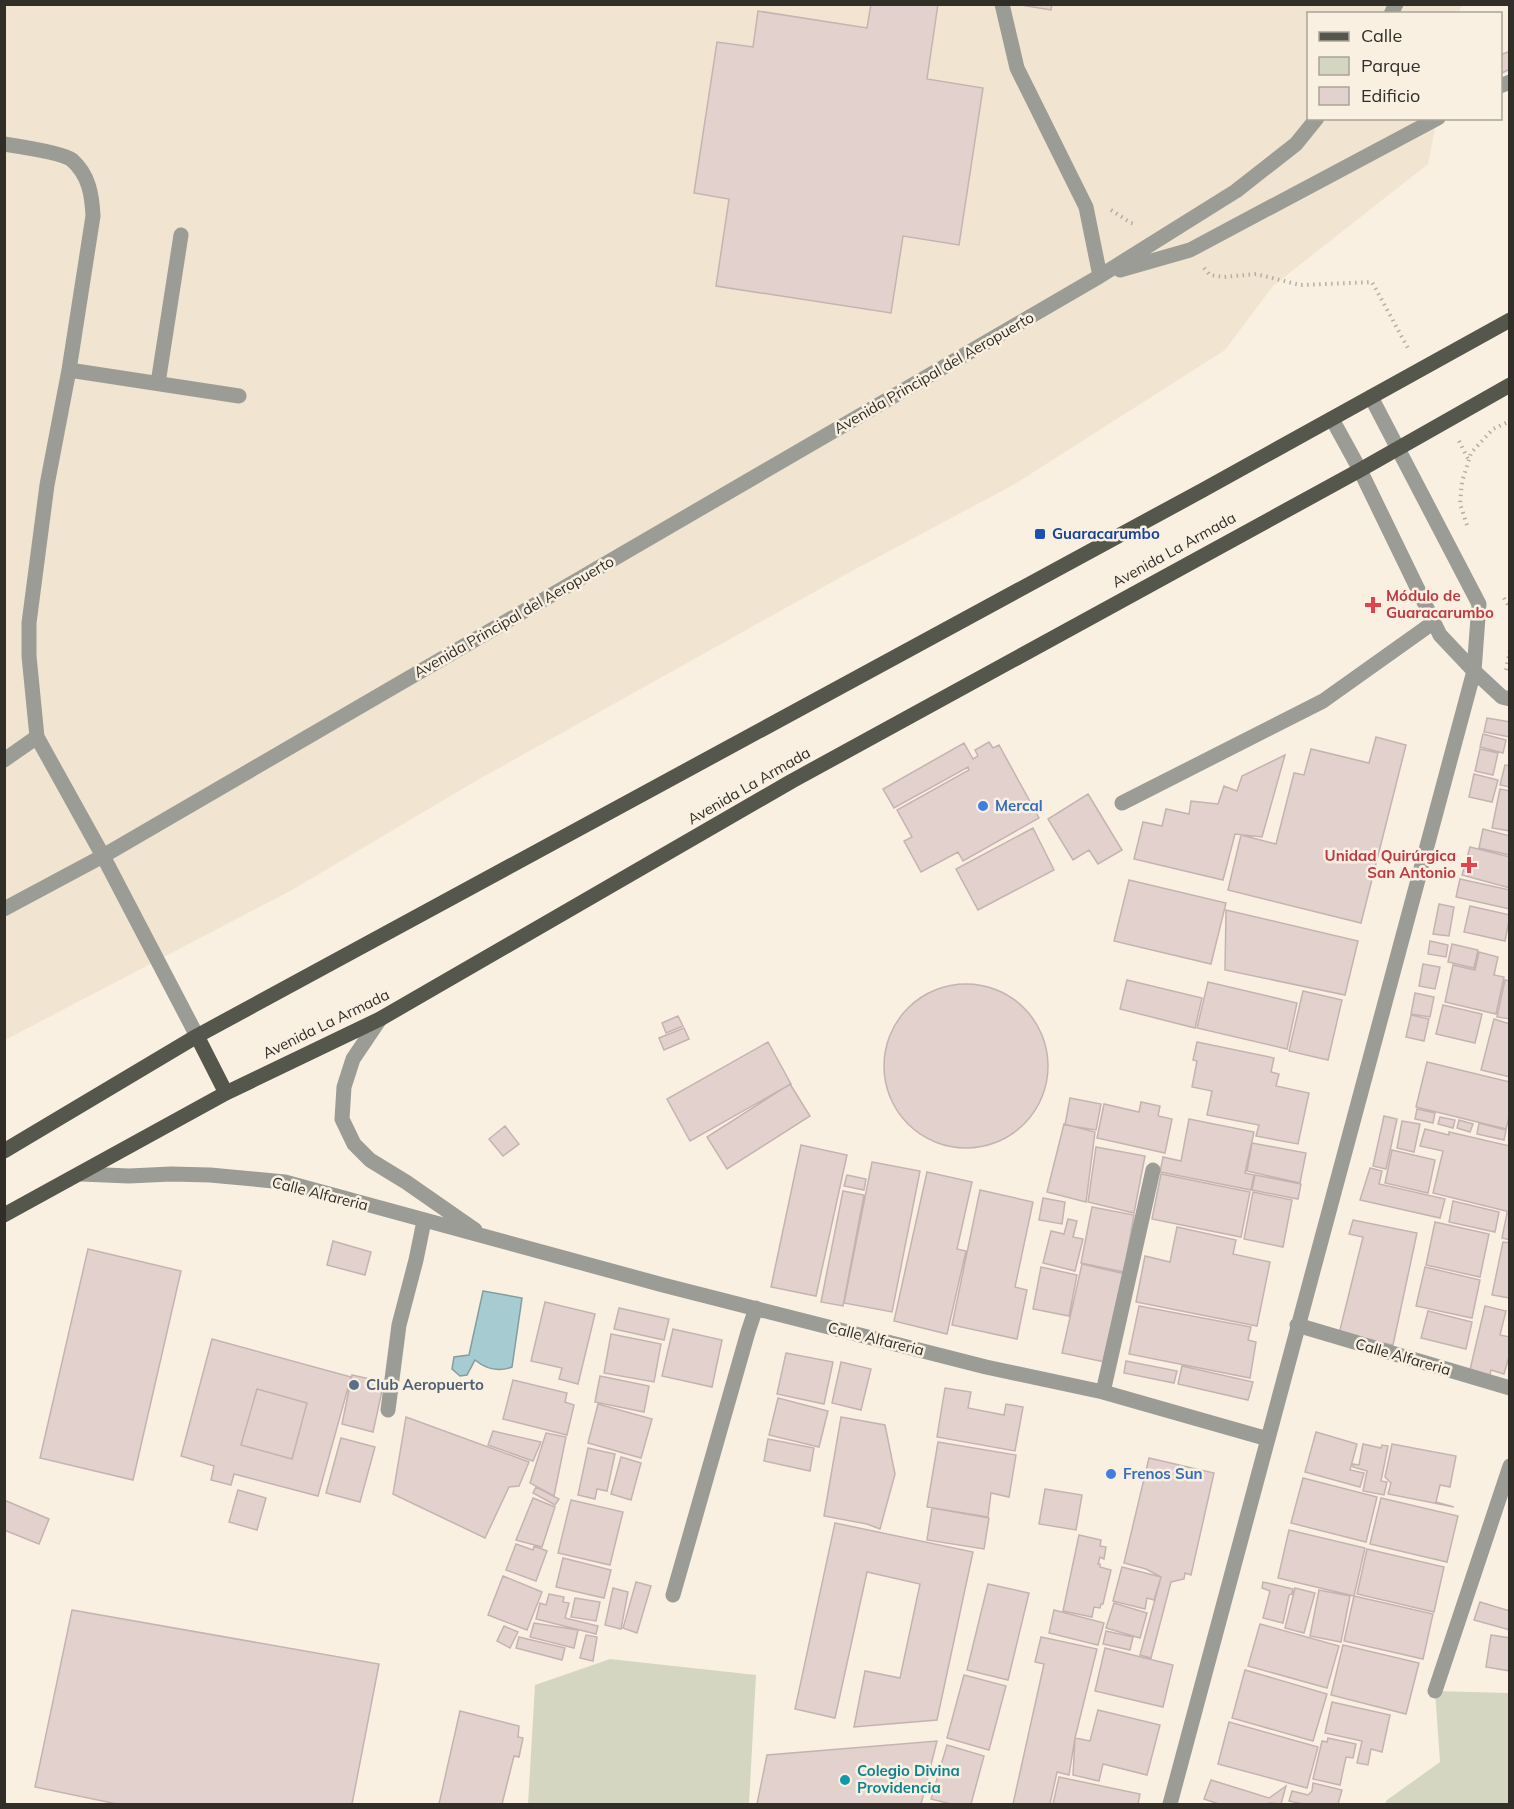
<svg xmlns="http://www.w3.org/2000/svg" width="1514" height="1809" font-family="Mulish,sans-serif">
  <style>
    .built { fill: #f1e4d0 }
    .green { fill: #d5d6c2 }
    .water { fill: #a6ccd2; stroke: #839d9f; stroke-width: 1.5 }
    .building { fill: #e3d1ce; stroke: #c5b3b1; stroke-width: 1.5; fill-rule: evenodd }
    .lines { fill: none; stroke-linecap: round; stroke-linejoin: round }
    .path { stroke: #b5aea3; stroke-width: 4; stroke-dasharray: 1.5 4.5; stroke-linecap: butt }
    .minor { stroke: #9b9c96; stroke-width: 15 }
    .major { stroke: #55574c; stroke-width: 15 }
    .transit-dot { fill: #1a4fb4; stroke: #f9f0e2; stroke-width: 2 }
    .health-dot { fill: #e0444e; stroke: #f9f0e2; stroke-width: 2 }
    .shop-dot { fill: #3f7fe0; stroke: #f9f0e2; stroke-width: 2 }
    .service-dot { fill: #5c6f8a; stroke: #f9f0e2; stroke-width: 2 }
    .culture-dot { fill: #0f9aa8; stroke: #f9f0e2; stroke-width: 2 }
    .labels { text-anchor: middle; stroke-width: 5; stroke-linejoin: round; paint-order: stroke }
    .street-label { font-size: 15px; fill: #312e28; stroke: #f9f0e2 }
    .transit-label { font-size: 15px; font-weight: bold; fill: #164399; stroke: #f9f0e2; text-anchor: start }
    .health-label { font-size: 15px; font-weight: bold; fill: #be3a42; stroke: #f9f0e2; text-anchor: start }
    .shop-label { font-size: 15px; font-weight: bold; fill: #366cbe; stroke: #f9f0e2; text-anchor: start }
    .service-label { font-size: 15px; font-weight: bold; fill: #4e5e75; stroke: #f9f0e2; text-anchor: start }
    .culture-label { font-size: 15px; font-weight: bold; fill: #0d838f; stroke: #f9f0e2; text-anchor: start }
  </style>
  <rect width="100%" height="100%" fill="#f9f0e2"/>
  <path class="built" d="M5,5H1462L1458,13L1308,14V118L1437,119L1428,164L1273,286L1225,350L1015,484L850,572L474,782L292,890L5,1040Z"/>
  <path class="green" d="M610,1659L756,1675L749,1804H528L535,1685Z
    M1435,1691L1509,1693V1804H1385L1387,1800L1440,1762Z"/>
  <path class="water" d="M483,1291L522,1298L512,1367C499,1372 486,1369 475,1360L467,1375L460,1376L452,1369L454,1357L469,1355Z"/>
  <path class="building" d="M871,4H938L927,79L983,88L959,245L903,236L891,313L716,286L729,199L694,193L717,42L753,47L758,11L867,28Z
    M1015,4H1052L1051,10Z
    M1510,51V69L1500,74V55Z
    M1487,718L1510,722V737L1484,732Z
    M1483,734L1506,740L1503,753L1480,747Z
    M1376,737L1406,745L1361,923L1228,890L1241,835L1276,844L1294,773L1304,775L1311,749L1369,763Z
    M989,742L993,748L999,745L1039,818L963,861L958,852L921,872L904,841L912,837L897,810L969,770L968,767L894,808L883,789L964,743L973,759L978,756L975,750Z
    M1480,749L1498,753L1493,775L1475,771Z
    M1285,755L1262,837L1235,834L1223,880L1134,859L1143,822L1162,826L1166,809L1189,814L1191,801L1218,804L1224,786L1237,791L1242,776Z
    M1505,765L1510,766V787L1500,785Z
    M1474,774L1498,780L1492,802L1469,797Z
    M1500,789L1510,791V831L1492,828Z
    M1088,794L1122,850L1098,864L1089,850L1073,860L1048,819Z
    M1033,828L1054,870L978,910L956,869Z
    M1483,829L1510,836V855L1479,848Z
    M1470,847L1510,857V888L1462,875Z
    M1460,879L1510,890V909L1456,897Z
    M1129,880L1226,903L1211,964L1114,941Z
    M1439,904L1454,907L1449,936L1433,934Z
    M1470,906L1510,915L1505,941L1464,932Z
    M1226,910L1358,941L1345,995L1225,970Z
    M1430,941L1448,945L1446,957L1428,954Z
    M1452,944L1478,950L1474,968L1448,962Z
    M1479,952L1498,957L1494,975L1504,977L1496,1014L1445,1002L1453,965L1475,970Z
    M1423,964L1440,967L1435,989L1419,986Z
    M1127,980L1202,998L1195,1028L1120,1009Z
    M1505,980L1510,981V1019L1497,1017Z
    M1208,982L1297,1003L1287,1049L1197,1028Z
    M884 1066a82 82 0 1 1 164 0a82 82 0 1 1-164 0Z
    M1303,991L1342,1000L1328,1060L1289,1051Z
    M1415,993L1434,997L1430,1017L1411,1014Z
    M1443,1005L1482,1014L1475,1043L1436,1034Z
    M1411,1015L1429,1019L1424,1041L1406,1037Z
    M678,1016L683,1026L666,1033L662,1023Z
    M1494,1019L1510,1024V1077L1481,1070Z
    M684,1028L689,1039L664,1050L659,1038Z
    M768,1042L791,1084L690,1141L667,1099Z
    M1197,1042L1274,1058L1271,1072L1279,1074L1276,1086L1309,1093L1298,1144L1256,1136L1259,1125L1207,1115L1212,1091L1192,1087L1197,1061L1193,1060Z
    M1427,1062L1510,1082V1113L1506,1129L1416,1107Z
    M790,1084L810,1116L727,1169L707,1137Z
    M1070,1098L1101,1104L1096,1130L1065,1125Z
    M1141,1102L1160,1106L1158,1116L1172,1119L1165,1153L1097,1138L1104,1104L1139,1112Z
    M1417,1109L1435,1113L1433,1123L1415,1119Z
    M1384,1116L1397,1119L1386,1169L1373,1166Z
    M1440,1117L1455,1120L1453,1128L1438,1124Z
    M1189,1119L1254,1132L1245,1173L1254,1175L1251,1190L1160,1172L1163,1157L1181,1161Z
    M1459,1120L1473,1124L1470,1132L1457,1128Z
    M1402,1121L1420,1124L1414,1152L1397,1148Z
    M1479,1123L1506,1130L1504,1140L1477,1134Z
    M1064,1124L1095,1132L1086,1202L1047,1192Z
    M505,1126L519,1144L503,1156L489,1139Z
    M1425,1129L1449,1135V1132L1510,1146V1212L1433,1193L1443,1151L1420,1146Z
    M1252,1143L1306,1153L1300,1183L1247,1171Z
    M801,1145L847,1155L816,1296L771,1287Z
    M1096,1147L1145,1156L1134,1213L1088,1202Z
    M1392,1150L1435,1160L1428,1193L1385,1183Z
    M872,1162L920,1171L892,1312L844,1303Z
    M1370,1168L1382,1171L1379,1184L1445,1199L1440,1218L1360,1200Z
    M927,1172L972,1182L957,1249L966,1251L947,1334L894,1321Z
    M1161,1174L1250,1192L1241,1237L1152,1219Z
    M847,1175L866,1179L864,1190L844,1186Z
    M1255,1175L1301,1184L1298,1199L1252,1190Z
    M980,1190L1033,1202L1015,1287L1027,1290L1017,1339L952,1325Z
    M843,1191L864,1195L843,1306L821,1302Z
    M1253,1192L1292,1200L1283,1247L1244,1239Z
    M1043,1198L1065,1202L1062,1224L1039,1220Z
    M1453,1201L1499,1212L1495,1232L1449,1222Z
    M1092,1207L1134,1215L1124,1272L1081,1263Z
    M1507,1213L1510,1214V1240L1502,1238Z
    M1068,1219L1077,1221L1073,1237L1083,1239L1075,1271L1043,1263L1051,1231L1064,1234Z
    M1353,1220L1417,1233L1393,1345L1339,1334L1363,1237L1349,1234Z
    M1435,1222L1489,1234L1480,1277L1426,1265Z
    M1177,1227L1236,1240L1233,1254L1270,1262L1257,1326L1136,1302L1145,1256L1170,1262Z
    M333,1241L371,1252L365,1275L327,1265Z
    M1503,1242L1510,1243V1298L1492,1295Z
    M88,1249L181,1271L133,1480L40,1458Z
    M1082,1264L1125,1274L1105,1362L1062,1353Z
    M1041,1267L1077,1275L1069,1316L1033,1309Z
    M1425,1267L1480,1280L1472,1318L1416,1306Z
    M545,1302L595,1314L578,1384L559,1379L562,1368L531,1361Z
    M1139,1306L1251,1327L1248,1340L1256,1342L1250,1378L1129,1354Z
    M1485,1306L1506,1311L1500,1335L1510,1337V1353L1504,1374L1491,1370L1489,1378L1469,1374Z
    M619,1308L669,1319L664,1340L614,1329Z
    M1428,1311L1472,1322L1466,1349L1421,1338Z
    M673,1329L722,1340L712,1387L662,1376Z
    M611,1334L661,1344L654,1382L604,1373Z
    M212,1339L351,1377L318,1496L234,1474L231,1485L211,1480L214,1466L181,1456ZM257,1389L307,1403L292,1459L241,1445Z
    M786,1353L833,1362L824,1404L777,1394Z
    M1126,1361L1177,1371L1174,1383L1124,1373Z
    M841,1362L871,1369L861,1410L832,1403Z
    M1182,1366L1253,1382L1248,1400L1178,1384Z
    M352,1375L384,1382L373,1432L342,1424Z
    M600,1376L649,1386L644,1412L595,1402Z
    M513,1380L567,1393L565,1402L574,1405L567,1435L503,1419Z
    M945,1388L971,1392L968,1408L1004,1415L1006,1404L1023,1407L1015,1451L937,1437Z
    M257,1389L307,1403L292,1459L241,1445Z
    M778,1398L828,1411L819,1447L769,1435Z
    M598,1404L652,1419L641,1458L588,1443Z
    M406,1417L529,1462L519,1486L509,1487L485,1538L393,1494Z
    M841,1417L885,1425L895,1474L880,1529L867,1524L824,1516Z
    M493,1431L541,1442L533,1461L488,1445Z
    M1316,1432L1357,1444L1350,1470L1364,1473L1360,1487L1305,1472Z
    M546,1433L566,1437L554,1496L530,1483Z
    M341,1438L375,1447L360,1502L326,1493Z
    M768,1439L814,1448L810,1471L764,1461Z
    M938,1442L1016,1455L1009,1497L991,1493L988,1517L927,1507Z
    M1363,1444L1381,1448L1382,1445L1388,1446L1381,1481L1387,1482L1384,1495L1363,1491L1367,1471L1353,1467V1464L1359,1465Z
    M1392,1444L1456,1456L1450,1487L1440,1485L1436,1502L1454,1507L1388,1494L1391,1483L1385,1477Z
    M588,1448L615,1454L607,1491L597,1489L595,1499L578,1495Z
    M621,1457L641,1463L631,1500L611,1494Z
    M1149,1458L1214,1473L1191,1575L1185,1573L1184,1579L1171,1582L1151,1658L1140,1655L1161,1577L1146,1569L1124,1563Z
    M1303,1478L1377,1497L1366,1542L1291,1523Z
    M536,1487L559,1499L555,1505L533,1493Z
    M1045,1489L1082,1495L1076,1530L1039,1524Z
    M238,1490L266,1498L257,1530L229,1522Z
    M533,1498L555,1507L542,1547L516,1540Z
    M1381,1498L1458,1516L1447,1562L1370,1544Z
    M4,1500L49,1519L39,1544L4,1530Z
    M571,1500L623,1512L610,1565L558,1553Z
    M932,1508L989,1518L984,1549L927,1540Z
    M835,1523L973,1552L937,1720L854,1727L865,1671L900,1678L920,1584L867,1572L835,1718L795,1709Z
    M1289,1530L1365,1548L1354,1596L1278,1578Z
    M1079,1535L1101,1540L1100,1546L1106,1547L1104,1559L1100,1557L1098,1564H1100V1567L1111,1570L1103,1604H1101L1100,1608L1094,1607L1092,1617L1063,1611Z
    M516,1544L533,1550L534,1546L547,1551L536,1581L506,1570Z
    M1367,1549L1444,1567L1434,1612L1357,1594Z
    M563,1558L611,1570L604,1598L556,1587Z
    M1122,1567L1161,1577L1154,1600L1147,1598L1145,1609L1113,1601Z
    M503,1576L542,1592L527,1630L488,1615Z
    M636,1582L651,1586L637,1633L623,1628Z
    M1263,1582L1293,1589L1292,1594L1289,1595L1283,1623L1263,1618L1270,1591L1262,1588Z
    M988,1584L1029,1593L1008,1680L967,1670Z
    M613,1588L628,1592L621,1629L605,1625Z
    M1295,1588L1315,1593L1304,1633L1285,1628Z
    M1319,1590L1350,1596L1341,1642L1310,1636Z
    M549,1594L564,1597L563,1602L569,1603L565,1618L598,1626L596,1634L536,1619L540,1603L546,1605Z
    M1354,1596L1433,1614L1423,1659L1344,1641Z
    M575,1598L600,1602L596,1621L571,1617Z
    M1480,1602L1510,1611V1630L1474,1620Z
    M1114,1603L1147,1613L1140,1638L1106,1628Z
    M72,1610L379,1664L352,1804H117L35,1787Z
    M1054,1610L1104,1623L1098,1645L1049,1633Z
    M534,1623L578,1630L574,1648L530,1637Z
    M1260,1624L1339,1646L1327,1688L1248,1666Z
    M504,1626L518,1632L510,1648L497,1641Z
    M1106,1631L1133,1637L1130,1650L1103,1644Z
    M586,1635L597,1637L593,1661L580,1658Z
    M1491,1635L1510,1638V1671L1486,1667Z
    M519,1637L565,1648L562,1660L516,1648Z
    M1041,1637L1097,1649L1075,1738L1069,1775L1057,1772L1050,1804H1013L1044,1664L1035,1662Z
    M1343,1645L1419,1663L1406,1714L1331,1695Z
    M1105,1648L1173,1665L1163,1707L1095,1691Z
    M1245,1670L1327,1694L1313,1741L1232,1718Z
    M964,1675L1006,1686L989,1750L947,1738Z
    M1332,1702L1390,1715L1382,1752L1371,1749L1368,1765L1357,1763L1362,1741L1325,1733Z
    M1098,1710L1160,1725L1147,1775L1103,1764L1099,1781L1073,1775L1075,1738L1090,1741Z
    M460,1711L519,1726L518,1737L523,1738L519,1757L514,1756L502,1804H439Z
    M1229,1722L1318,1747L1307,1788L1218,1764Z
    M1328,1738L1356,1744L1353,1758L1346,1757L1340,1785L1313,1779L1322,1741L1327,1742Z
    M937,1741L921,1804H757L767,1755Z
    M947,1745L984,1756L971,1804H951L931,1799Z
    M1059,1777L1140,1794L1138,1804H1053Z
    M1211,1780L1269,1798L1286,1786L1281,1804L1269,1803L1266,1804H1219L1204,1799Z
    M1313,1783L1342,1790L1338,1804H1303L1289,1801L1292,1791L1308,1795L1312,1791Z"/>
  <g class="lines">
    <path class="path" d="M1111,210L1131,223L1135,224
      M1204,268L1210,275L1224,277L1256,274L1300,285L1372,282L1409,350
      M1459,441L1468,459
      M1467,525L1460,504L1462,482L1471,453L1493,429L1510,421
      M1504,598L1510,608
      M1506,670L1510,650"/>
    <path class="minor" d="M1002,4L1017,68L1086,207L1100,276
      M1391,14L1396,4
      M1500,86L1510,82
      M4,144C17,146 64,153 72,160C89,175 92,195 93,216L69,370L47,485L29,623V656L37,737L103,856L197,1036
      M1120,270L1190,250L1438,118
      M69,370L239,396
      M158,383L181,235
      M1332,419L1360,470L1440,635L1474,671L1502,697L1510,699
      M4,760L37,737
      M1122,803L1323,701L1434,622
      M4,909L103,856L1100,276L1236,191L1296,144L1317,118
      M380,1019L353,1059L344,1087L342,1119L354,1144L370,1160L406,1182L475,1230
      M81,1174L129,1176L171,1174L210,1175L285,1182L663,1285L986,1367L1103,1392L1268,1439
      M1297,1325L1510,1388
      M1103,1392L1153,1170
      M388,1410L399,1325L416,1260L424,1221
      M673,1595L748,1332L756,1308
      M1435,1691L1510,1466
      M1170,1804L1474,671L1479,604L1371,397"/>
    <path class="major" d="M197,1036L226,1093
      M4,1151L197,1036L1203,490L1510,320
      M4,1215L226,1093L380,1019L792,781L1360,470L1510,385"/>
  </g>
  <rect class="transit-dot" x="1034" y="528" width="12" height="12" rx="3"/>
  <g class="health-dot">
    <path d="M1370 596h6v6h6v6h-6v6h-6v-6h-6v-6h6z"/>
    <path d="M1466 856h6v6h6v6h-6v6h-6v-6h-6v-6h6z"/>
  </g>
  <g class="shop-dot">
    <circle cx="983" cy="806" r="6"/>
    <circle cx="1111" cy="1474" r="6"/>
  </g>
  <circle class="service-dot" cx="354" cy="1385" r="6"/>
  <circle class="culture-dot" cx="845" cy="1780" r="6"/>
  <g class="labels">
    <g class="street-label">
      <text transform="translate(934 373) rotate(-30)" y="5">Avenida Principal del Aeropuerto</text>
      <text transform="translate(1174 550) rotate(-29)" y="5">Avenida La Armada</text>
      <text transform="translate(514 617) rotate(-30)" y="5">Avenida Principal del Aeropuerto</text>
      <text transform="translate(749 786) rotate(-30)" y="5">Avenida La Armada</text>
      <text transform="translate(326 1024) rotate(-26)" y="5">Avenida La Armada</text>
      <text transform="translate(320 1194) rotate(14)" y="5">Calle Alfareria</text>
      <text transform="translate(876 1339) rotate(14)" y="5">Calle Alfareria</text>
      <text transform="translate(1403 1357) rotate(16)" y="5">Calle Alfareria</text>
    </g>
    <g class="transit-label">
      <text x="1052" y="539">Guaracarumbo</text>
    </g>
    <g class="health-label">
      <text x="1386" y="601">Módulo de<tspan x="1386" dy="17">Guaracarumbo</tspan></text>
      <text x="1456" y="861" text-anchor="end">Unidad Quirúrgica<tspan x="1456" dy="17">San Antonio</tspan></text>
    </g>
    <g class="shop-label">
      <text x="995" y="811">Mercal</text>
      <text x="1123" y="1479">Frenos Sun</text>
    </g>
    <g class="service-label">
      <text x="366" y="1390">Club Aeropuerto</text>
    </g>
    <g class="culture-label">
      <text x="857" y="1776">Colegio Divina<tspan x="857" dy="17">Providencia</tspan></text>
    </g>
  </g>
  <rect width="1514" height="1809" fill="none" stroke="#312e28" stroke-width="12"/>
  <rect x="1307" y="12" width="195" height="108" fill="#f9f0e2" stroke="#a9a298" stroke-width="1.5"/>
  <rect x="1319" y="32" width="30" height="9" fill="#55574c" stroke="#a9a298" stroke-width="1.5"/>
  <text x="1361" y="42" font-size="18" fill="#312e28">Calle</text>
  <rect x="1319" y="57" width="30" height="18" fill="#d5d6c2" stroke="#a9a298" stroke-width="1.5"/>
  <text x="1361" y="72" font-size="18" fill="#312e28">Parque</text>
  <rect x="1319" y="87" width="30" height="18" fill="#e3d1ce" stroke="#a9a298" stroke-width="1.5"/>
  <text x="1361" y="102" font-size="18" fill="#312e28">Edificio</text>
</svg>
